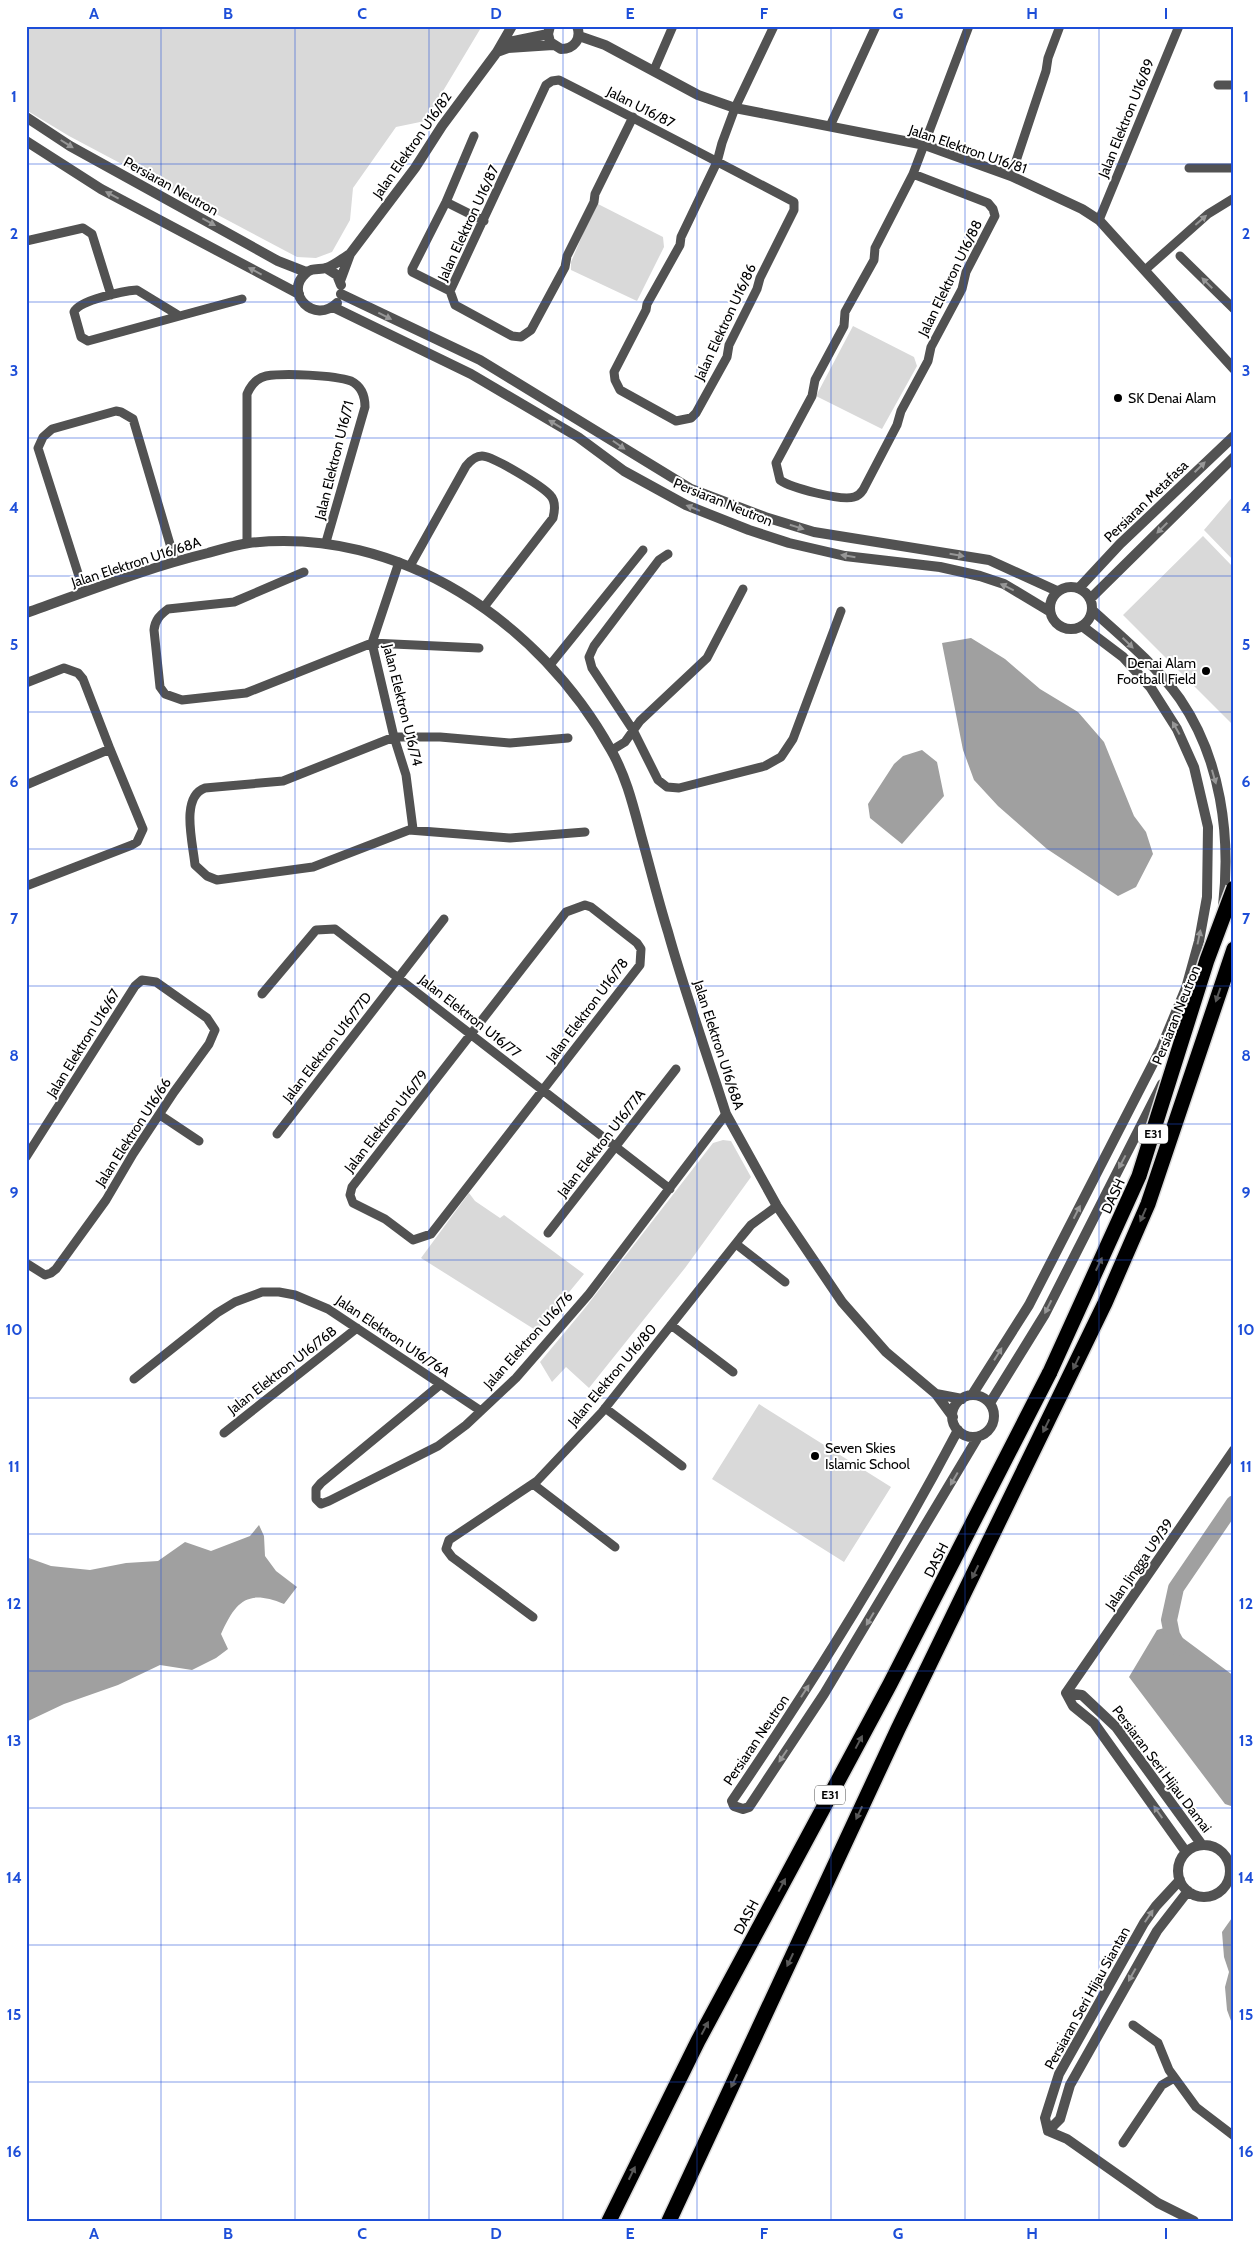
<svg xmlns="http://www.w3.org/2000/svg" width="1260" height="2247" font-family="Cabin,sans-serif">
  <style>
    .green { fill: #d9d9d9 }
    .water { fill: #a0a0a0 }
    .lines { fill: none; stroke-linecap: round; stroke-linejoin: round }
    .river { stroke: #a0a0a0; stroke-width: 16 }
    .motorway-casing { stroke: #dbdbdb; stroke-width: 18 }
    .minor { stroke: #525252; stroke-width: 9 }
    .tertiary { stroke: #525252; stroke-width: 10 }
    .motorway { stroke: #000; stroke-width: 15 }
    .motorway-bridge-casing { stroke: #dbdbdb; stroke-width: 18; stroke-linecap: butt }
    .motorway-bridge { stroke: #000; stroke-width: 15 }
    .oneway { fill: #979797 }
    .oneway2 { fill: #595959 }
    .grid { fill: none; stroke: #1d4ed8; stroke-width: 1; stroke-opacity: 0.55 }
    .poi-dot { fill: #000; stroke: #fff; stroke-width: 2 }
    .labels { text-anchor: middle; stroke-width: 4; stroke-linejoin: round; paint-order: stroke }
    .shield { fill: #fff; stroke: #4c4c4c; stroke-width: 1 }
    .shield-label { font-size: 12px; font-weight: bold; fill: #000 }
    .street-label { font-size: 14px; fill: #000; stroke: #fff }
    .poi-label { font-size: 14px; fill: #000; stroke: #fff; text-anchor: start }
    .neatline { fill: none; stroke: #1d4ed8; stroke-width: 2 }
    .grid-label { font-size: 16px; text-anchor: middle; font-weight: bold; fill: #1d4ed8 }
  </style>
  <rect width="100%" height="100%" fill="#fff"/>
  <path class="green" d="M26,26H482L425,121L396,127L353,188L350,220L332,252L316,258L297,257L69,136L26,110Z
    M596,203L663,237L664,247L637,301L571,270V262Z
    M853,326L914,357L917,366L882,429L816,396Z
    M1234,495V561L1204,530Z
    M1203,536L1234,568V726L1123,615Z
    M723,1140L731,1141L751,1177L685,1268L589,1388L566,1367L552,1382L540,1362L585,1308L713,1143Z
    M469,1193L475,1201L500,1218L504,1215L584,1274L537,1331L421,1258Z
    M759,1404L891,1487L844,1562L712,1479Z"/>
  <path class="water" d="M971,638L1005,659L1040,689L1078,712L1104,742L1134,816L1146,832L1153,854L1136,887L1118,896L1047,849L998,806L974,780L963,750L942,643Z
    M922,750L937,762L944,796L902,844L870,818L868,804L894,764L903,756Z
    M259,1525L264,1536L265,1556L276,1571L297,1587L284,1604C247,1589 236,1601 221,1634L228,1649L216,1658L192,1670L160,1665L118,1685L64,1704L26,1722V1557L51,1566L90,1570L126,1563L158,1561L185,1542L211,1551L250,1536Z
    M1168,1627L1234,1676V1807L1225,1804L1129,1677L1157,1630Z
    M1234,1915V2029L1227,2010L1225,1987L1229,1972L1224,1957L1222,1932Z"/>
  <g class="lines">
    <path class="river" d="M1179,1648L1172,1635L1169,1620L1176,1588L1234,1503"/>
    <g class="motorway-casing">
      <path id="motorway" d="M609,2221L698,2041L890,1684L1050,1372
        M669,2221L898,1729L1105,1303L1148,1204L1234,949"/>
    </g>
    <path class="minor" d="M654,70L673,26
      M1218,85H1234
      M633,117L595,194L594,202L567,256L565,267L531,330L521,337L512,336L455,305L450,291L546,85L552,81L559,80C638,120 716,161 794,202V210L760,278L757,289L729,345L727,357L696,413L691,418L676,421L620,390L615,380L614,372L646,310L647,304L680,245L681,237L717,162L722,143L735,108L774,26
      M830,126L876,26
      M1189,168H1234
      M913,174L988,203L993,209L995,216L966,272L962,289L931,347L928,361L901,411L897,425L863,490C861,493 858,496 854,497C841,501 791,488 780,480L776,463L812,396L815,380L844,326L845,312L874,260L875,248L913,174L969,26
      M1011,176L1046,71L1048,58L1060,26
      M446,202L484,221
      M1099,220L1179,26
      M26,241L83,228L92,234L111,295
      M1180,256L1234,309
      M1145,270L1208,214L1234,198
      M450,291L412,272V269L446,202L474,136
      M178,315L137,290C124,291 79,300 74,312L81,337L88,341L242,299
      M247,543V394C251,385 256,378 266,376C284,373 334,375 351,381C361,386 365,396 365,407L326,542
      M668,554L659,560L594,646L589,657L592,668L633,730L658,780L667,787L679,788L765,766L781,757L793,739L841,611
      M399,562L372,643L394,737L406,775L413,829
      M410,566L466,466C470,461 475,456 482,456C493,456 542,486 550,495C556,501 555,510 553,518L484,607
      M304,572L234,602L168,609C160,615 155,620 154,630L160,687L165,694L182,700L246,693L372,643L479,648
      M84,592L38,448L43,437L52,429L116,411L121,412L133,419L175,561
      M550,665L643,550
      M26,683L64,668L78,673L83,679L110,749L143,829L137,842L132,845L26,886
      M568,738L510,743L440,737H394L283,781L205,788C180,797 193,843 195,865L207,876L217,880L313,867L409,830L510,838L585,832
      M612,750L625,742L640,721L707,658L743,589
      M26,785L110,749
      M585,905L591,907L637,943L641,949L640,965L431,1234L413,1240L385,1219L353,1203L350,1195L352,1187L566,912Z
      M262,994L316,930L335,929L670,1189
      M160,1115L199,1141
      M277,1134L444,919
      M26,1157L135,986L142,980L156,982L207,1018L215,1030L209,1044L174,1092L133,1154L106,1200L56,1269L51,1273L45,1275L26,1263
      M548,1233L676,1069
      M736,1244L785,1282
      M671,1325L733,1372
      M134,1379L217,1313L235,1302L262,1292H279L295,1295L328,1309L481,1411
      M441,1384L321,1483L316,1489V1499L321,1504L329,1501L438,1446L466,1425L516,1378L589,1294L726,1114
      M605,1408L682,1466
      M224,1433L357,1328
      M533,1484L615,1547
      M533,1617L452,1557L446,1549L449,1540L537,1481L602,1412L741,1237L751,1225L777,1206
      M1133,2025L1158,2043L1169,2070L1196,2107L1234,2136
      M1123,2143L1162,2085L1174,2078"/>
    <path class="tertiary" d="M550,26L548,34L550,42L561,49C574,49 582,39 577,26
      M579,36L605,45L698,95L735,108L925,145L1011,176L1082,209L1099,220L1234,369
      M509,42L548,34
      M497,52L508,48L553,45
      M26,117L70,146L278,261L306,272
      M26,141L101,189L299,294
      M326,268L337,275L341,285
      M340,281L350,254L415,168L442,126L497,52L512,26
      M341,294L480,360L691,489L765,517L814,532L989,560L1057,591
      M337,303C314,325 284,293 305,274C312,267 318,270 326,268C334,266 343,258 350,254
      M333,307L471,374L578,437L624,471L686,505L749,530L789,543L845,556L940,567L980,576L1004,584L1049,611
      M1050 608a21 21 0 1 1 42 0a21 21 0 1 1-42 0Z
      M1079,588L1120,544L1234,436
      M1090,599L1234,457
      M1092,610C1122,637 1156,665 1180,699C1221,759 1231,835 1223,906
      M26,613C86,592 146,568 208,553C222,549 235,545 249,543C399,526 540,622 611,750C626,776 633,805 641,835C650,867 658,900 668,932C685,993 707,1054 726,1114L777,1206L842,1302L886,1352L936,1394L953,1417
      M936,1394L962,1399
      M972,1395L1029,1305L1161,1048L1186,988L1199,941L1207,897L1208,827L1194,767L1177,729L1151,688L1123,657L1082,626
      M952 1416a21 21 0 1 1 42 0a21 21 0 1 1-42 0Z
      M990,1403L1045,1314L1162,1084
      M958,1430C890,1559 814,1681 732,1801L734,1806L743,1809L749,1807L824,1694L978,1437
      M1066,1693L1234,1450
      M1066,1693L1082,1695L1116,1727L1202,1845
      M1066,1693L1073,1706L1094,1723L1186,1852
      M1178 1871a26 26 0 1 1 52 0a26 26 0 1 1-52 0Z
      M1048,2131L1045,2118L1059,2074L1144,1923L1156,1906L1180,1880
      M1048,2131L1060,2119L1070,2085L1157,1931L1188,1891
      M1048,2131L1067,2139L1158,2203L1194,2221"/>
    <use href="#motorway" class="motorway"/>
    <g class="motorway-bridge-casing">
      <path id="motorway-bridge" d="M1050,1372L1139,1176L1207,960L1234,888"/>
    </g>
    <use href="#motorway-bridge" class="motorway-bridge"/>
  </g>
  <defs><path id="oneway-solid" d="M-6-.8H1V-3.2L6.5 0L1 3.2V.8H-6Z" transform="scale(1.25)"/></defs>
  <g class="oneway">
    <use href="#oneway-solid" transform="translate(67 144) rotate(32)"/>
    <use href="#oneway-solid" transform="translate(112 195) rotate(-152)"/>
    <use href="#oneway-solid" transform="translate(1201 220) rotate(-41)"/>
    <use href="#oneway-solid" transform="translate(209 222) rotate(29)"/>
    <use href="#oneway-solid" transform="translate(255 271) rotate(-152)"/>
    <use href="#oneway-solid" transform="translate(1207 283) rotate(-135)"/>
    <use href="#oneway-solid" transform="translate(385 316) rotate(27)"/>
    <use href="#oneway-solid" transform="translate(555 424) rotate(-149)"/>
    <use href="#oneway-solid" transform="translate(619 445) rotate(35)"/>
    <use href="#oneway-solid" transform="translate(1200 467) rotate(-44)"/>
    <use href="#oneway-solid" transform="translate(693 508) rotate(-158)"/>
    <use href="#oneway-solid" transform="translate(797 527) rotate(17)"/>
    <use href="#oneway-solid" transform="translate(1162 528) rotate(135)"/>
    <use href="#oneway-solid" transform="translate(957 555) rotate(10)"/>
    <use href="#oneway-solid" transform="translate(848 556) rotate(-171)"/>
    <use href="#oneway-solid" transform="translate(1007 587) rotate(-154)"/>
    <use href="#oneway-solid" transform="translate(1128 643) rotate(44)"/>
    <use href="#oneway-solid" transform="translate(1176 728) rotate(-119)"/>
    <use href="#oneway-solid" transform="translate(1214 777) rotate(74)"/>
    <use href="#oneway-solid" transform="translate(1199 937) rotate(-78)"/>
    <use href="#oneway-solid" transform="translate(1122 1162) rotate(118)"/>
    <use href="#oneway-solid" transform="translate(1077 1212) rotate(-63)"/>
    <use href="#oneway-solid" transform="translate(1048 1307) rotate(117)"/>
    <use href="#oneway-solid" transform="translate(998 1354) rotate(-58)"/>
    <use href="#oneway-solid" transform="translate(954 1479) rotate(120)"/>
    <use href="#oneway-solid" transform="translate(870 1619) rotate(121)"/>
    <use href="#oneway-solid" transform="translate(805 1691) rotate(-57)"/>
    <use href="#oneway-solid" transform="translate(783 1756) rotate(124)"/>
    <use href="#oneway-solid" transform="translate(1158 1812) rotate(-125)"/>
    <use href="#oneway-solid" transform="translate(1149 1916) rotate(-56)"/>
    <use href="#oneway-solid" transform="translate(1132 1975) rotate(119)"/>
  </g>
  <g class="oneway2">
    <use href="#oneway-solid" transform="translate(1218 995) rotate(109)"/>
    <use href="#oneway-solid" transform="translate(1143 1215) rotate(114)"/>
    <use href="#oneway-solid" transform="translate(1099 1264) rotate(-65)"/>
    <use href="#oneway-solid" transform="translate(1076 1363) rotate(116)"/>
    <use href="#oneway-solid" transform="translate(1046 1426) rotate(116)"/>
    <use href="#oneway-solid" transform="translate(975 1572) rotate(116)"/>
    <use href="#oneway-solid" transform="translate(859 1742) rotate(-62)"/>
    <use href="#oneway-solid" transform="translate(859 1813) rotate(115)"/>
    <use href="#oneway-solid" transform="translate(782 1885) rotate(-62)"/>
    <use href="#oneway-solid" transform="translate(790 1960) rotate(115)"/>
    <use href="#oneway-solid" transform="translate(705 2028) rotate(-62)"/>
    <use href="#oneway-solid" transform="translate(734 2081) rotate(115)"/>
    <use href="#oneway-solid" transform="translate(632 2173) rotate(-64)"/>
  </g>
  <path class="grid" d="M161,26V2221M295,26V2221M429,26V2221M563,26V2221M697,26V2221M831,26V2221M965,26V2221M1099,26V2221M26,164H1234M26,302H1234M26,438H1234M26,576H1234M26,712H1234M26,849H1234M26,986H1234M26,1124H1234M26,1260H1234M26,1398H1234M26,1534H1234M26,1671H1234M26,1808H1234M26,1945H1234M26,2082H1234"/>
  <g class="poi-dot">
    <circle cx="1118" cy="398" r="5"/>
    <circle cx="1206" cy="671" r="5"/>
    <circle cx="815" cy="1456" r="5"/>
  </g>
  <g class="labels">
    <g class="shield">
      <rect x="1138" y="1124.5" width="30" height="19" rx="4"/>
      <rect x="815" y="1785.5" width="30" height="19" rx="4"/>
    </g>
    <g class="shield-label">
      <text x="1153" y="1138">E31</text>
      <text x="830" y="1799">E31</text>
    </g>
    <g class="street-label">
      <text transform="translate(641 107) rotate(27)" y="5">Jalan U16/87</text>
      <text transform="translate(1126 118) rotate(-68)" y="5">Jalan Elektron U16/89</text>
      <text transform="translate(412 145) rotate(-55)" y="5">Jalan Elektron U16/82</text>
      <text transform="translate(968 149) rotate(19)" y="5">Jalan Elektron U16/81</text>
      <text transform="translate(171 186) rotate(29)" y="5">Persiaran Neutron</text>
      <text transform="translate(468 223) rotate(-65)" y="5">Jalan Elektron U16/87</text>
      <text transform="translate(950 278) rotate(-64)" y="5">Jalan Elektron U16/88</text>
      <text transform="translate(725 322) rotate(-65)" y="5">Jalan Elektron U16/86</text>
      <text transform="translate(334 460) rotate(-76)" y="5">Jalan Elektron U16/71</text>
      <text transform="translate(1146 501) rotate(-44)" y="5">Persiaran Metafasa</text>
      <text transform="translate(723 502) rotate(22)" y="5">Persiaran Neutron</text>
      <text transform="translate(136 562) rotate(-18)" y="5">Jalan Elektron U16/68A</text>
      <text transform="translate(403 705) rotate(76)" y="5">Jalan Elektron U16/74</text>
      <text transform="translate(587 1010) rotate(-53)" y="5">Jalan Elektron U16/78</text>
      <text transform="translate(1176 1015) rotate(-68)" y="5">Persiaran Neutron</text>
      <text transform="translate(470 1016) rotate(38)" y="5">Jalan Elektron U16/77</text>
      <text transform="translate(83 1043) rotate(-58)" y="5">Jalan Elektron U16/67</text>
      <text transform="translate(719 1045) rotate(72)" y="5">Jalan Elektron U16/68A</text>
      <text transform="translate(327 1047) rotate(-52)" y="5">Jalan Elektron U16/77D</text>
      <text transform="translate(386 1121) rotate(-52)" y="5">Jalan Elektron U16/79</text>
      <text transform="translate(133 1132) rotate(-57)" y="5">Jalan Elektron U16/66</text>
      <text transform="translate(601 1143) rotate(-52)" y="5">Jalan Elektron U16/77A</text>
      <text transform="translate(1113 1196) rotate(-65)" y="5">DASH</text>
      <text transform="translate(393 1336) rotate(34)" y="5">Jalan Elektron U16/76A</text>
      <text transform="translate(528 1340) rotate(-48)" y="5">Jalan Elektron U16/76</text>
      <text transform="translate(282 1370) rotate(-38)" y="5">Jalan Elektron U16/76B</text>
      <text transform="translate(612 1375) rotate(-50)" y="5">Jalan Elektron U16/80</text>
      <text transform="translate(936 1560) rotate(-63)" y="5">DASH</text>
      <text transform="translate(1139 1564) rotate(-55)" y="5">Jalan Jingga U9/39</text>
      <text transform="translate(756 1740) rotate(-56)" y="5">Persiaran Neutron</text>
      <text transform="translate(1162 1769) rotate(53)" y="5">Persiaran Seri Hijau Damai</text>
      <text transform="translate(746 1917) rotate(-62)" y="5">DASH</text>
      <text transform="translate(1087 1998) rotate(-61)" y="5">Persiaran Seri Hijau Siantan</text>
    </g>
    <g class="poi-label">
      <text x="1128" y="403">SK Denai Alam</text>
      <text x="1196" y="668" text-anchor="end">Denai Alam<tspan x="1196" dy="16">Football Field</tspan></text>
      <text x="825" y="1453">Seven Skies<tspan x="825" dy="16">Islamic School</tspan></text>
    </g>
  </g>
  <rect width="1260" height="2247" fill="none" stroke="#ffffff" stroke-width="55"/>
  <rect x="28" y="28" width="1204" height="2192" class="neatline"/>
  <g class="grid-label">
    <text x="94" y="19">A</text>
    <text x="228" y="19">B</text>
    <text x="362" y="19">C</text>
    <text x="496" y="19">D</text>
    <text x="630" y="19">E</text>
    <text x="764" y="19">F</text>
    <text x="898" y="19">G</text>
    <text x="1032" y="19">H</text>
    <text x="1166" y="19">I</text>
    <text x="14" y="102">1</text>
    <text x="1246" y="102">1</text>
    <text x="14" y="239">2</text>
    <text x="1246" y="239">2</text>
    <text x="14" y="376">3</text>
    <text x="1246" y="376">3</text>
    <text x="14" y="513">4</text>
    <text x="1246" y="513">4</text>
    <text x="14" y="650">5</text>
    <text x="1246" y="650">5</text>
    <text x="14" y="787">6</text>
    <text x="1246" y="787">6</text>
    <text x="14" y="924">7</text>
    <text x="1246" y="924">7</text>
    <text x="14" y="1061">8</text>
    <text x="1246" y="1061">8</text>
    <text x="14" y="1198">9</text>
    <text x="1246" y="1198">9</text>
    <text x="14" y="1335">10</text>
    <text x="1246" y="1335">10</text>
    <text x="14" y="1472">11</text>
    <text x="1246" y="1472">11</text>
    <text x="14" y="1609">12</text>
    <text x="1246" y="1609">12</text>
    <text x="14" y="1746">13</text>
    <text x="1246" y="1746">13</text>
    <text x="14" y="1883">14</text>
    <text x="1246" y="1883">14</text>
    <text x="14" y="2020">15</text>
    <text x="1246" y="2020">15</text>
    <text x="14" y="2157">16</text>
    <text x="1246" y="2157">16</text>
    <text x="94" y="2239">A</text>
    <text x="228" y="2239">B</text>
    <text x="362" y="2239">C</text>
    <text x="496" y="2239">D</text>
    <text x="630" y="2239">E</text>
    <text x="764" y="2239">F</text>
    <text x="898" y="2239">G</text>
    <text x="1032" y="2239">H</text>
    <text x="1166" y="2239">I</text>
  </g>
</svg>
